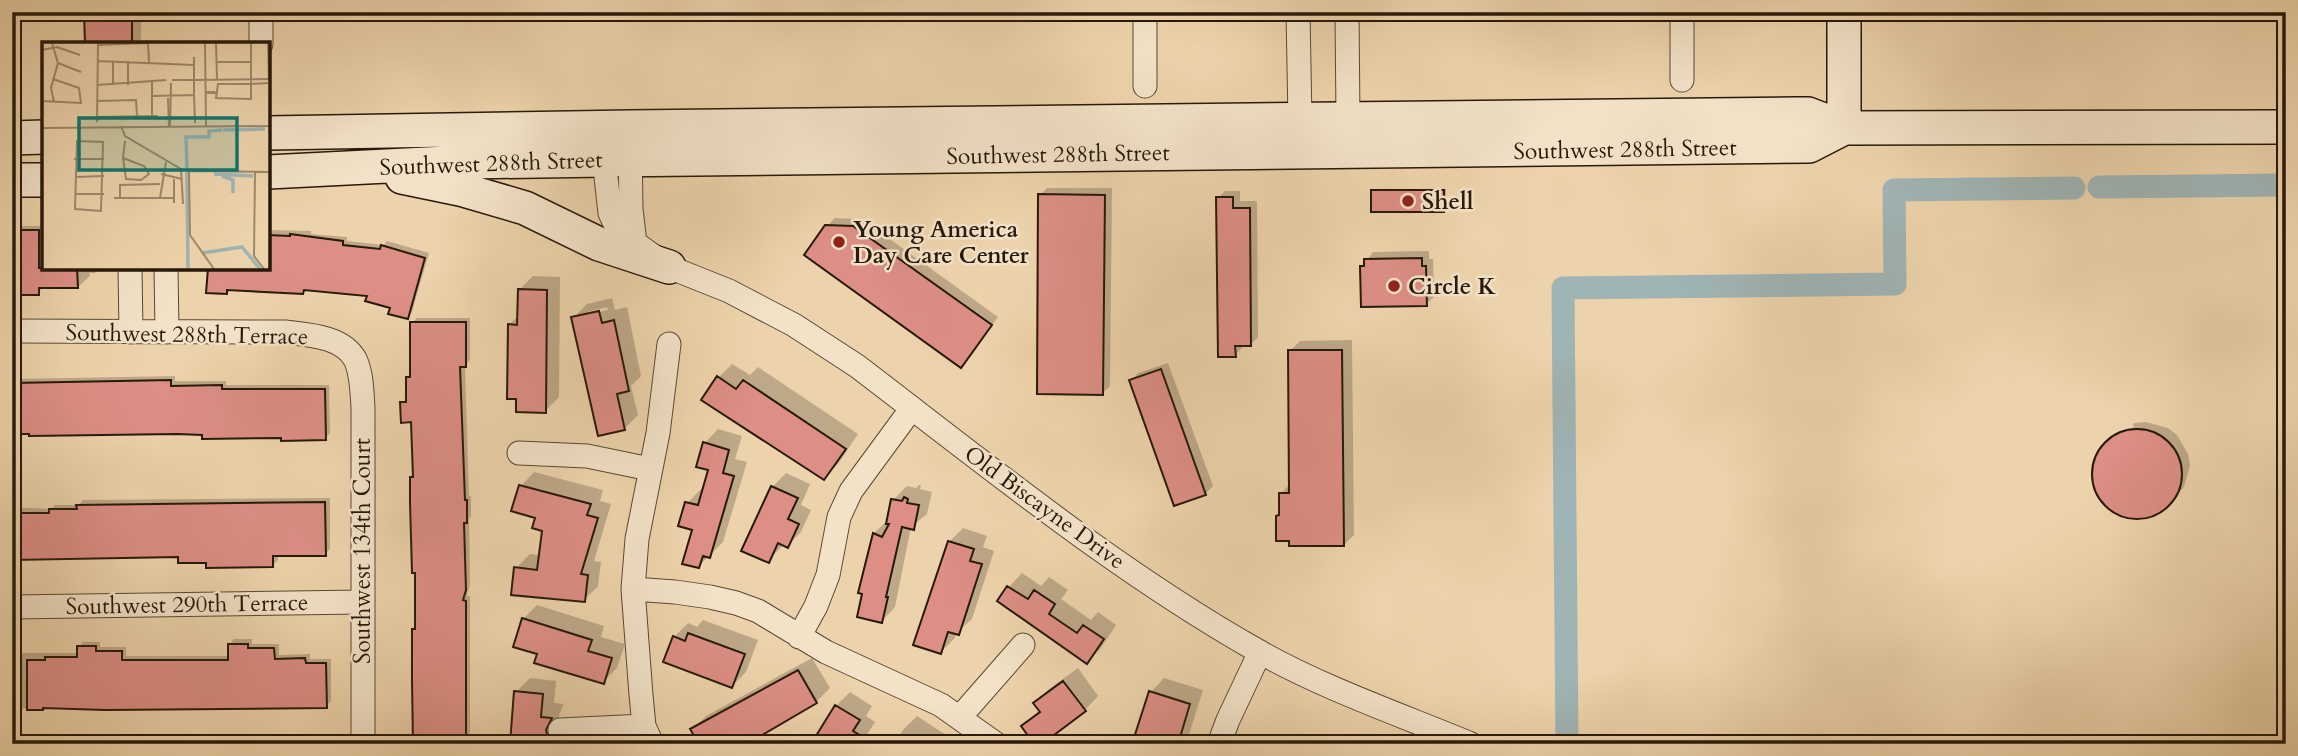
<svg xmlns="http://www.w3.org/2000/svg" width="2298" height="756" font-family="Cardo,serif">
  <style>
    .shadow { fill: #0003; fill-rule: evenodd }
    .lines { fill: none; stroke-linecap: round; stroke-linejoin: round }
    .canal { stroke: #9fb4b5; stroke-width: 23 }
    .building { fill: #dd8e85; stroke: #27190b; stroke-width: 2 }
    .street-casing { stroke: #584833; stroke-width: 25 }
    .secondary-casing { stroke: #27190b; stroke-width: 36 }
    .street { stroke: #f3e2c8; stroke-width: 23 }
    .secondary { stroke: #f3e2c8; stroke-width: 33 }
    .poi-dot { fill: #8f2418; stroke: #f3e2c8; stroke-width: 2.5 }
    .labels { text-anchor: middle; stroke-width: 5; stroke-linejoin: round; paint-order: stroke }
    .street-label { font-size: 23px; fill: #27190b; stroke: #f3e2c8 }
    .poi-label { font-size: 23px; font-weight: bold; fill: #27190b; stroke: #f3e2c8; text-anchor: start }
    .inset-river { fill: none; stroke: #9fb4b5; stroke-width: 3.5 }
    .inset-road { fill: none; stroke: #9e896b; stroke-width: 2 }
    .view { fill: #0f766e; fill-opacity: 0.15; stroke: #0f766e; stroke-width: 3.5 }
    .inset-edge { fill: none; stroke: #27190b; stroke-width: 3.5 }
  </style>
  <rect width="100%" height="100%" fill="#edd3ab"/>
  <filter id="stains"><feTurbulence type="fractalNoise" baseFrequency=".00286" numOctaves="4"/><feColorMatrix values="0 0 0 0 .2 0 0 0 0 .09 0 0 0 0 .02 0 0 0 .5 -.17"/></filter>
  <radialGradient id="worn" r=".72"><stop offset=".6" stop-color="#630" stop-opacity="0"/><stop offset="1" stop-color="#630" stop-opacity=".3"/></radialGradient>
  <path class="shadow" d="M86,12H141V44H87Z
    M1047,188H1112L1110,386L1103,393L1040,195Z
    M1375,189H1446V208L1444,210L1373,191Z
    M1225,191H1240V201H1257L1258,337L1251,344H1243V347L1235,355L1218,198Z
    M835,218L862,219L998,317L961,366L827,226Z
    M12,226H43L44,268H100L95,273H89L90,276L78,287H43L38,293L12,289Z
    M268,230L311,231V234L347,237V241L384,245L387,241L429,253L412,312L407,317L369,295L307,288L303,292L230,288L226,292L208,291L210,268H268Z
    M1429,251V259H1433L1434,297L1426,304L1362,267L1373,252Z
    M533,276L560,277L559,397L545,411L509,325L519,315V290Z
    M612,298L615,310L627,307L641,376L631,386L638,415L624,429L573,318L587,304ZM607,307L608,310L587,315V312Z
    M417,318H470V360L465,366L469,496H471V516L469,519L470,584L467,596H470V744H415L414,630L417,627L416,571L412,478L415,475L413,420L402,403L408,397L407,378L412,374V323Z
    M1352,340L1354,535L1344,545L1281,513V494L1290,484V351L1300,341Z
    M1168,363L1213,486L1205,494L1131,381L1138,373Z
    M732,364L750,375L758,367L858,434L838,464L824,478L719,377Z
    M175,376V381H226V385H329L330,433L325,438L203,433H12V379Z
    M2146,422L2168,428L2177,435L2188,454L2190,465L2184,487L2168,504L2159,511L2137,517L2126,516L2106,504L2099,495L2093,473L2095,462L2109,440L2134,427L2133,424L2135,423Z
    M718,429L742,436L735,459L747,462L723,542L699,566L694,529L687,503L701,489L704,490L710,469L705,443Z
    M534,472L603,490L600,501L611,504L594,561L601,562L598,586L584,600L516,568L530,554L541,555L543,530L521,486Z
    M786,473L810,484L801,505L811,510L801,532L787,546L784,544L768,561L744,550L772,487Z
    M919,485H921L920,489L932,492L927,514L911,527L895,607L882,621L861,592L874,533L889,519L893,500L907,486L916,488Z
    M330,498V549L325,554H278V560L273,565L207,561L179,555L12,558V507L51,509L55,505H79L83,500Z
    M963,528L987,536L983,547L994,551L972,619L956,633L955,638L941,652L949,542Z
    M1022,573L1041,586L1049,577L1068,590L1061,599L1091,620L1098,612L1116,625L1101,648L1087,662L999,601L1009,587Z
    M537,605L604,626L601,637L625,644L617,668L603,682L539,653L523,619Z
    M703,620L758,640L746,672L732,686L674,637L688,623L697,627Z
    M234,639H252V644H279V655L310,654V659H331V701L326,706H45L42,708L12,709V653H79V647L83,642H100V647H126V656H230V644Z
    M812,658L830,688L816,702L738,734L693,729L706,716Z
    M1078,668L1098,696L1085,710L1023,726L1040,710L1035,703L1049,689Z
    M530,678L556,681L554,703L564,704L559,715L562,728L551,739V744H511L516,692Z
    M1164,678L1203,690L1186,744H1134L1151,692Z
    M850,692L872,706L866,716L875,722L861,744L836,706Z
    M917,716L960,744H894L903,730Z"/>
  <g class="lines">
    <path class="canal" d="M2099,187L2286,185
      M1567,744L1563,288L1895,284L1894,190L2074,188"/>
  </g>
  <path class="building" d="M84,12H132V44H85Z
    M1371,190H1444V212H1371Z
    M1038,194L1105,195L1103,395L1037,394Z
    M1216,197H1233V208H1250L1251,346H1235L1236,357H1218Z
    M825,225L853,226L992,325L961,368L804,255Z
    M12,230H39V268H77L78,288H39V295H20V285H12Z
    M290,234L343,241V245L380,249L381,245L425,258L408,319L388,314L390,308L365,301L367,296L304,290L303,294L227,290V294L206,293L208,268H268V235L290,236Z
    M1422,258V266H1426L1427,306L1361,307L1360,266H1364V259Z
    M518,289L547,290L546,413L516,412V399H507L508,324L517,325Z
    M599,311L602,323L614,320L629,391L617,394L625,430L598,436L571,317Z
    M410,322H466V367H460L465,500H467V523H464L466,590L463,600L466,601V744H413L412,680V629H415V573H412L410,502V477H413L411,422L401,423L400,402H406V377H410Z
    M1288,350H1342L1344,546H1289V541H1276V516L1279,515V493H1289Z
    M1161,369L1206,495L1174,506L1129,380Z
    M717,376L736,389L743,380L846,449L824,480L701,400Z
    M171,380V386L222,385V389H325L326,440L281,441V438L202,439V435L177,434L29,436V434H12V383Z
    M2092 474a45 45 0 1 1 90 0a45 45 0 1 1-90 0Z
    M703,442L729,450L723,473L734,476L710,558L703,556L699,568L682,564L692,530L678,526L685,502L698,505L708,470L696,467Z
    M519,485L591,504L587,515L598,518L581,574L588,575L585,602L511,595L514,567L537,570L542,531L532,528L535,518L511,511Z
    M771,486L798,498L788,519L799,524L788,548L778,543L769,563L741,551Z
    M904,497L908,499L907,503L919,505L914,530L902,527L886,597H888L882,623L857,617L862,594L858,593L873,533L882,537L889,524H886L891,499L902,501Z
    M325,502L326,556H273V567L206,568V563H178V557L12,560V513H49V509H77L76,505Z
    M948,541L974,549L970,561L982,564L959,635L948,632L941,654L913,645Z
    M1007,586L1028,599L1034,590L1055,604L1049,614L1077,633L1083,625L1104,639L1087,664L997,601Z
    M522,618L592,640L588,651L612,658L604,684L534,663L537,654L513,647Z
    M688,633L745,654L732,688L663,662L673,636L685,641Z
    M228,644H248V648H274L275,659L305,658L306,663H326L327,708L105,710L43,708V710H27V660H45V657H77V646H96V651H122V660H228Z
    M798,670L817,703L747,744H742L738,736L724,744H699L690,729Z
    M1063,681L1086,711L1042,744H1034L1021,726L1040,712L1033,703Z
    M514,691L543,694L541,717L552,718L546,730L549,744H510Z
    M1149,691L1190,704L1178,744H1132Z
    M835,705L860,720L853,731L875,744H811Z"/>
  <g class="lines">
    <g class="street-casing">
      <path id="street" d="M261,12V44
        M1145,12V86
        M1298,12L1300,120L1307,131
        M1682,80V12
        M1340,129L1348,119L1347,12
        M630,145L631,209L635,243
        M605,147L606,177L610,213L615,224L635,243L669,267L729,291L794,325L857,366C987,465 1115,570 1258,651C1323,688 1401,715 1471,744
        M130,268L131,332
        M166,268L167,332
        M12,331L285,332C308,335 342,336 355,359C362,373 362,393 363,408V744
        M519,453L587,456L650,469
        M633,589L675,592L710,597L736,603L758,611L826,652L941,705L996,744
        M12,607L361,602
        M799,637L816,606L828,575L839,517L851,491L912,408
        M960,717L1023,645
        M560,730L644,726
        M652,744L644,726L641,695L633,589L637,539L658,433L669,344
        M1219,744L1228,720L1260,652"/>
    </g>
    <g class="secondary-casing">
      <path id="secondary" d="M1844,12V128
        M268,133L630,127L1796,114H1808L1844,128L2286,127
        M12,138L44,137
        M268,172L466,162L605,160L1809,146L1844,128
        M402,177L460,189L525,208L599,244L669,267
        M12,180H44"/>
    </g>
    <use href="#street" class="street"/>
    <use href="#secondary" class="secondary"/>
  </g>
  <g class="poi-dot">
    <circle cx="1408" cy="201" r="7"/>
    <circle cx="839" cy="242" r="7"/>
    <circle cx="1394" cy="286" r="7"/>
  </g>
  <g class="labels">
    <g class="street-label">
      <text transform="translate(1625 149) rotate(-1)" y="8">Southwest 288th Street</text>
      <text transform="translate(1058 154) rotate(-1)" y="8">Southwest 288th Street</text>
      <text transform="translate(491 163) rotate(-2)" y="8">Southwest 288th Street</text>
      <text transform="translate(187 334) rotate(1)" y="8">Southwest 288th Terrace</text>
      <text transform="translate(1045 507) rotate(36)" y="8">Old Biscayne Drive</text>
      <text transform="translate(362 551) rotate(-90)" y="8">Southwest 134th Court</text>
      <text transform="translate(187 604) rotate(-1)" y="8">Southwest 290th Terrace</text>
    </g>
    <g class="poi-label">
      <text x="1422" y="209">Shell</text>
      <text x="853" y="237">Young America<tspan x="853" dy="26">Day Care Center</tspan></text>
      <text x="1408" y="294">Circle K</text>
    </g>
  </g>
  <g transform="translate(42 42)">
    <rect width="228" height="228" fill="#edd3ab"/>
    <path class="inset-river" d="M181,88L223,87M145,128L144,95H167V89L180,88M145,130L146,227M172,132L211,134M180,134L191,138V151M160,211L200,205L218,227"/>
    <path class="inset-road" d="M10,1L16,21L9,46L12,60M163,1L164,84M174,1L175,37M209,1V57L174,56L176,42H209L228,41M226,1L227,37M0,8L15,5L38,13M55,19L152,23V15M71,19V43M86,19V43M174,20H209M16,21L39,30M152,23V53M130,38H153M152,38L228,37M110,39V74H116M55,43L124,38M172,50L174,51H163L166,50ZM110,54L152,53L153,81M126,56L127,85M0,59L39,61L37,46L11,37M55,59L94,58L95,74M55,75L110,74M55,80L56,3L106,1L107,20M79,84L83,94L139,127L141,162M128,85L129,41M0,86L228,84M35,99L61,100L59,169L33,167ZM81,116L102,124L107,132L99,138L84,137L81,116L83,99M32,117H62M213,130L212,214L222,227M119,132L140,137M33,135L62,134M33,152H62M72,156H132M78,156V143L118,142M118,156L124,120M132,161V137M172,227L148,193L147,129L228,130"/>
    <path class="view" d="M37,76H195V128H37Z"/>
    <rect width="228" height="228" class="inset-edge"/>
  </g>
  <rect width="2298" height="756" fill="none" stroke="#edd3ab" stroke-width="42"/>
  <rect x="14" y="14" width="2270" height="728" fill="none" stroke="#27190b" stroke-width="3.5"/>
  <rect x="21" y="21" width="2256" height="714" fill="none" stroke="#27190b" stroke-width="2"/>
  <rect width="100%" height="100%" filter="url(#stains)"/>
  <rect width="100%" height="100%" fill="url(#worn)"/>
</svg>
